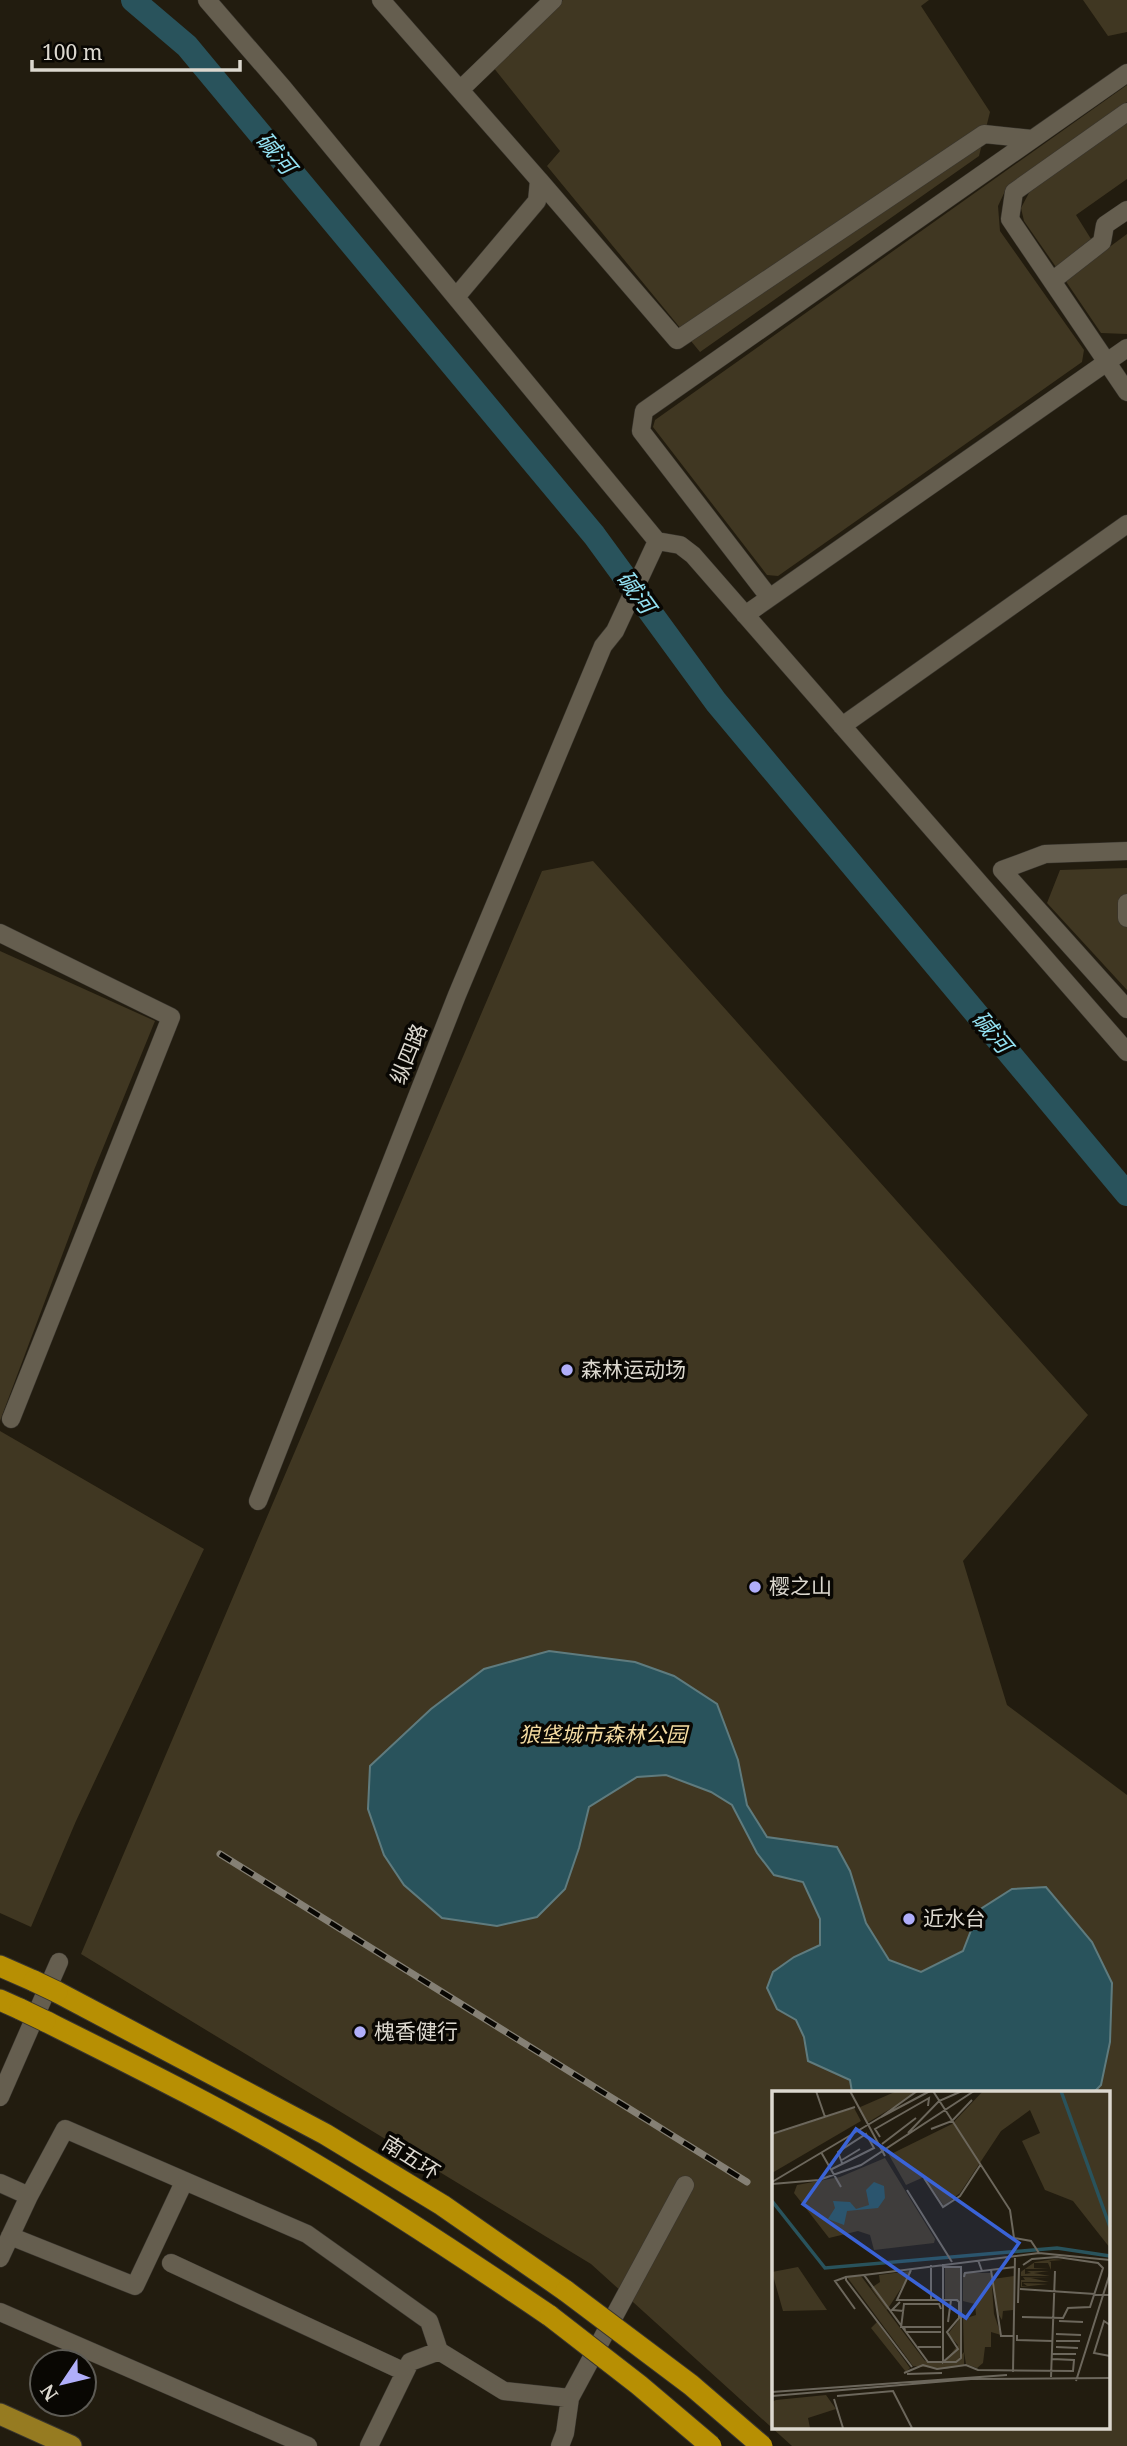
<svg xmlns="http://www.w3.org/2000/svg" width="1127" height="2446" font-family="'Noto Serif','Noto Sans SC',serif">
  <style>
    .green { fill: #403722; fill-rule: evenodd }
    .water { fill: #29535c; stroke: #5f7b7e; stroke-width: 2 }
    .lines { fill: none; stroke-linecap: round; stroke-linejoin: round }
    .river { stroke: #29535c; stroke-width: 24 }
    .street-casing { stroke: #39352e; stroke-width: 19 }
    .primary-casing { stroke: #39352e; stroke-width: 23 }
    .highway-casing { stroke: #39352e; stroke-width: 23 }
    .street { stroke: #655e4f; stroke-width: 18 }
    .primary { stroke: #967b21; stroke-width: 21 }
    .highway { stroke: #b78f03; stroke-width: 21 }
    .rail-casing { stroke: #858075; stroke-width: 7 }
    .rail { stroke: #090703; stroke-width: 4.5; stroke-dasharray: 13; stroke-linecap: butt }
    .highway-bridge-casing { stroke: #39352e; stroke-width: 23; stroke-linecap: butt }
    .highway-bridge { stroke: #b78f03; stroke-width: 21 }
    .poi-dot { fill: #b0aefa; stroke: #090703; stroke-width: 2.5 }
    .labels { text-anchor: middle; stroke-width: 7; stroke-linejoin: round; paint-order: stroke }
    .street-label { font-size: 21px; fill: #dcd8cf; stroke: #090703 }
    .poi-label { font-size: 21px; fill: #dcd8cf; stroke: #090703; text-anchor: start }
    .park-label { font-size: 21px; font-style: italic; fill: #f4dba1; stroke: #090703 }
    .water-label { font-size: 23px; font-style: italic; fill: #93e1f2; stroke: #090703 }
    .inset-river { fill: none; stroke: #29535c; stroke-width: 3.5 }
    .inset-road { fill: none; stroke: #6c675c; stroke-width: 2 }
    .view { fill: #3a63d7; fill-opacity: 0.15; stroke: #3a63d7; stroke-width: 3.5 }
    .inset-edge { fill: none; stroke: #dcd8cf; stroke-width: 3.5 }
  </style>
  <rect width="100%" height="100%" fill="#221c0f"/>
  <path class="green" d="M563,0H929L921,6L990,112L979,156L700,352L547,166L560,151L493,67Z
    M1083,0H1127V32L1108,36Z
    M1127,85V102L1006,189L998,206L1000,231L1084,350L1082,362L778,576L767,575L653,427L655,420Z
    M1127,123V179L1076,215L1091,239L1056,267L1024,221L1021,208L1030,191Z
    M1127,234V334L1101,333L1065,280Z
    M593,861L1088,1415L963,1561L1007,1705L1127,1795V2446H792L591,2264L81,1954L542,871ZM774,2092H1108V2427H774Z
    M1127,868V990L1047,903L1060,870Z
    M0,951L155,1021L94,1170L0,1421Z
    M0,1431L204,1549L76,1821L31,1927L0,1913Z"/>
  <path class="water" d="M549,1651L635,1662L674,1676L717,1704L738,1760L747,1805L767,1837L837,1847L850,1871L866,1923L889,1960L921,1972L963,1951L979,1910L1012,1889L1046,1887L1092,1942L1112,1983L1110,2042L1101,2085L1094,2092H852L850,2080L808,2061L804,2037L796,2020L777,2009L767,1988L773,1972L794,1957L820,1945V1919L803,1882L774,1875L757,1853L732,1805L711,1792L666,1775L637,1777L589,1807L579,1848L565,1889L537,1917L497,1926L442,1918L404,1885L384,1855L368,1809L370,1766L431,1709L484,1669Z"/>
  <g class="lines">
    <path class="river" d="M133,0L187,46L594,535L716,702L1127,1194"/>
    <g class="street-casing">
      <path id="street" d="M207,0L284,89L657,541L680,545L693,555L1127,1052
        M381,0L539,180L537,201L456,297
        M460,90L553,0
        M1127,112L1014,192L1010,219L1127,392
        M539,180L677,340L984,134L1032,139
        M1052,281L1102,242L1105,225L1127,210
        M769,597L641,431L644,411L1127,73
        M745,615L1127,348
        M842,726L1127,524
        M1127,851L1045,854L1002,870L1127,1009
        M1127,903V918
        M0,933L171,1017L11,1419
        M258,1501L457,995L603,646L615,631L657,541
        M0,2097L59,1962
        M0,2183L29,2196
        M10,2236L135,2286L184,2182
        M0,2258L29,2196L65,2129L307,2234L429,2321L439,2351L504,2391L570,2398
        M171,2263L405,2372
        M0,2312L308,2446
        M369,2446L410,2362L439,2351
        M560,2446L565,2433L570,2398L685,2185"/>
    </g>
    <g class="primary-casing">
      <path id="primary" d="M0,2414L71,2446"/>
    </g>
    <g class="highway-casing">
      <path id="highway" d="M0,1966L34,1981
        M57,1992L325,2134L442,2205L566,2291
        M0,2000L20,2009
        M45,2021C135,2066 226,2111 313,2163C394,2211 472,2263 550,2316"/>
    </g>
    <use href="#street" class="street"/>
    <use href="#primary" class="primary"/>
    <use href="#highway" class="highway"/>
    <g class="rail-casing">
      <path id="rail" d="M220,1854L747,2182"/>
    </g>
    <use href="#rail" class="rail"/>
    <g class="highway-bridge-casing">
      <path id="highway-bridge" d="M34,1981L57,1992
        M20,2009L45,2021
        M566,2291L691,2385L762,2446
        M550,2316L639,2385L711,2446"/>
    </g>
    <use href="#highway-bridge" class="highway-bridge"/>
  </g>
  <g class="poi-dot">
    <circle cx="567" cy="1370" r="7"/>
    <circle cx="755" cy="1587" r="7"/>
    <circle cx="909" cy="1919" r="7"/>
    <circle cx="360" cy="2032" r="7"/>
  </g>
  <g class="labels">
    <g class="street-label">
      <text transform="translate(409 1054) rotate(-68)" y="7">纵四路</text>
      <text transform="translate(411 2158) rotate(32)" y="7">南五环</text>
    </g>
    <g class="poi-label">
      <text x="581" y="1377">森林运动场</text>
      <text x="769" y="1594">樱之山</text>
      <text x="923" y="1926">近水台</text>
      <text x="374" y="2039">槐香健行</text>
    </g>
    <g class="park-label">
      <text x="603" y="1742">狼垡城市森林公园</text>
    </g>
    <g class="water-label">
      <text transform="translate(276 153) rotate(50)" y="8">碱河</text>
      <text transform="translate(636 592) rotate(54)" y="8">碱河</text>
      <text transform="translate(992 1032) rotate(50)" y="8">碱河</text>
    </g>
  </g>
  <g transform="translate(772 2091)">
    <rect width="338" height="338" fill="#221c0f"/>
    <path d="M125,0H148L95,32L86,17ZM211,0H338V157L301,110L273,99L250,50L268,42L258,19L229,40L188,102L172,115L152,86L134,94L117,64L180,33ZM82,17L89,30L0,82V44ZM113,67L163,148L162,152L102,159L98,144L86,140L57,147L22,102L25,94L68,86ZM282,168L291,169L277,170L279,171V179L276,172H262V177L277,178H253V183L259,182L255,180H277L262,182L278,185H249V189H253L251,186L278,187H259L277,191H250V195H255L251,192L276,193L249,196V181L250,180L263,171ZM26,176L55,219L11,220L0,181ZM188,176L189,264L186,270H173L186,254L176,243L186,230L187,211L173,208V177ZM138,180L139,182L115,219L99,197L108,191L107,184ZM191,182H219L222,223L229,244L219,241V256H213L211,272L205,277L194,273L192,261V274L174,278L141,275L75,186L89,185L153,270L183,272L192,261L191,228L204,224L203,213L191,210ZM242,185L241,219L231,220L230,229L225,221L221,188ZM105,231L138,277L134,281L99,237ZM54,304L64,318L36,327L38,337H0V311L4,309Z" fill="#403722"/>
    <path d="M102,91L112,95L113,107L106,117L75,120L72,134L56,128L63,117L61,110L78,111L84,118L97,114L94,99Z" fill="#29535c"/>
    <path class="inset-river" d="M289,0L338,136M0,110L53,177L285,157L338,165"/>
    <path class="inset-road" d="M44,0L53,26M78,0L113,65M161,0L238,119L242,147L259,150L267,162M109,26L158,0M109,26L145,0M159,38L180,30L200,9M136,42L167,10L190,0M0,43L83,16M108,46L103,38L157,7L156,15M110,53L144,27M49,61L69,96M70,69L88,58M60,78L102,57L94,43L66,61L70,72M152,87L171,116L188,105L209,73M0,91L109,26M0,93L47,89L89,74L202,0M135,99L180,171M206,169L210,180L243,176M159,174V209M171,176H189V267L184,271H156L92,184L267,162L338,169M139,179L125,209H185L187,211V227L175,241L186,258L171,271V173M219,179L229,245H242M92,184L74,186V189L140,276M74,186L63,190L83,218M192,186L193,182L210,180M248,198L338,204M128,211L120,219L132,220M246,212L247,177M250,226L291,227L296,217L318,216L331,177L326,172L285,166L260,168L251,174M287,230L311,231M176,231L179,209M338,234L332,230L322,262L338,265M129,237L132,213H167L169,218M133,239L132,236H169M134,241H169M284,243L309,244M245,244V249L280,250M284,250H308M146,256H169M284,256L306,257M280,263H304M241,281L243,165M132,282L151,274L165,278L194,274L206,279L301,280L302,269L280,268M135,283L170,282M279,286L283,180M304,290L338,182M0,301L235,284M0,305L199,288L338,287M65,305L121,300L140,337M62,308L71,337"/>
    <path class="view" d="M84,38L247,152L194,227L31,113Z"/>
    <rect width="338" height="338" class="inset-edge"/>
  </g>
  <g transform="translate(63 2383) rotate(235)"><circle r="33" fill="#090703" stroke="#5d5b55" stroke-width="2"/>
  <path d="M0-5L12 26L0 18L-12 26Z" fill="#b0aefa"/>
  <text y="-10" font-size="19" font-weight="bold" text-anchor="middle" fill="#dcd8cf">N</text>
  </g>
  <path d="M32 60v10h208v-10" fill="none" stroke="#dcd8cf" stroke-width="3.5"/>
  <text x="42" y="60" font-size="21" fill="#dcd8cf" stroke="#090703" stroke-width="5" paint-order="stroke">100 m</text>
</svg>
